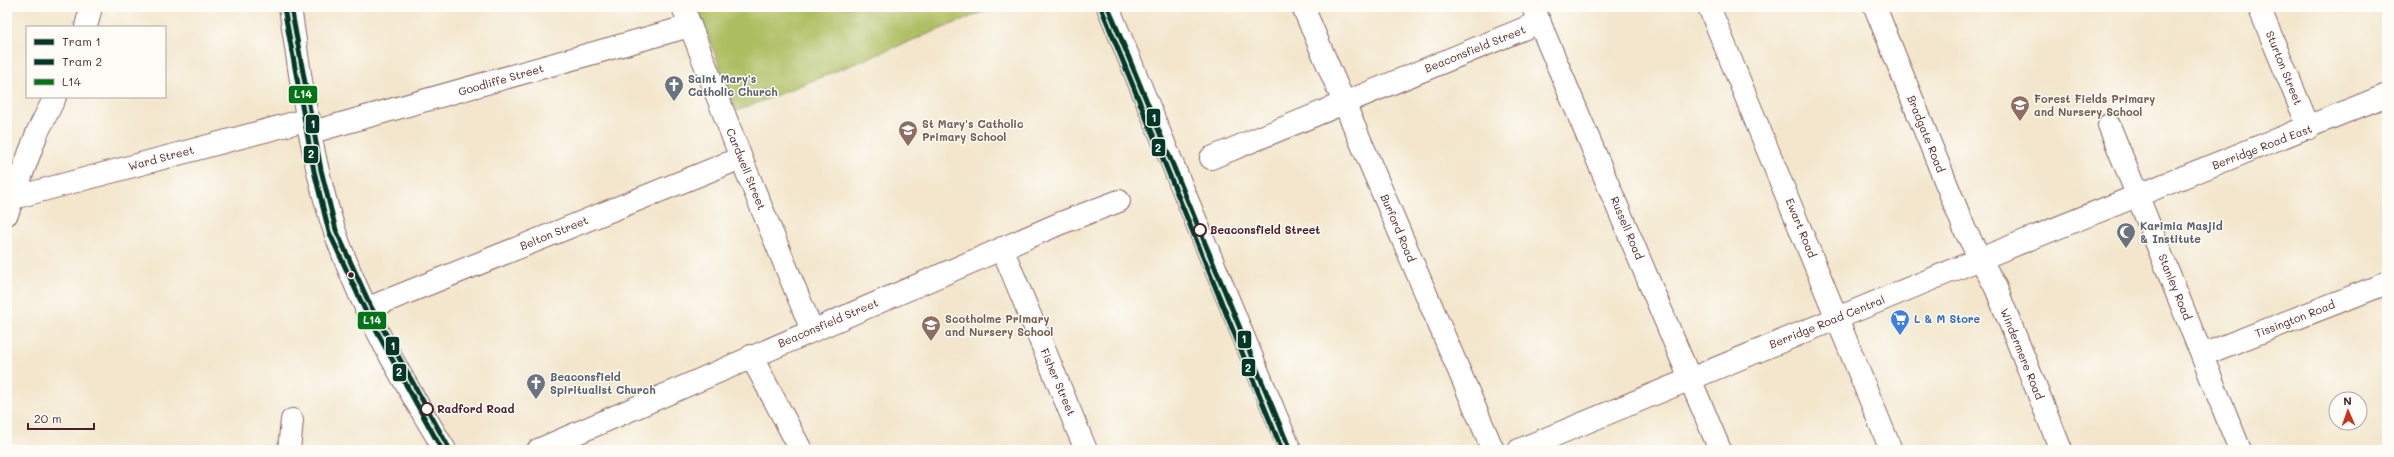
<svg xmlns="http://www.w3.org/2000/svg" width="2394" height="457" font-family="Mali,sans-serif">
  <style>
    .green { fill: #adbe61; stroke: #7c6e46 }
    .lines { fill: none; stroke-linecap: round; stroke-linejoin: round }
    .minor-casing { stroke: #856563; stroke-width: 24 }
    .tertiary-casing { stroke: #856563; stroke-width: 24 }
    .minor { stroke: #fff; stroke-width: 22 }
    .tertiary { stroke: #fff; stroke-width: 22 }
    .bus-1-casing { stroke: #fdfcf7; stroke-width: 8 }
    .bus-1 { stroke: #007517; stroke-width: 5 }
    .tram-1-casing { stroke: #fdfcf7; stroke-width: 8 }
    .tram-2-casing { stroke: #fdfcf7; stroke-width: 8 }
    .tram-1 { stroke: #003828; stroke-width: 5 }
    .tram-2 { stroke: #003828; stroke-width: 5 }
    .stop-dot { fill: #fdfcf7; stroke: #4a1f2b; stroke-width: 2 }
    .bus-dot { fill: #4a1f2b; stroke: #fdfcf7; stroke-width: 1.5 }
    .labels { text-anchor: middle; stroke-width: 3; stroke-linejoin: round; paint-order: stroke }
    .street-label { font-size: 11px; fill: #4a1f2b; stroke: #fdfcf7 }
    .worship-label { font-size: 11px; font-weight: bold; fill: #5b616d; stroke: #fdfcf7; text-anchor: start }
    .education-label { font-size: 11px; font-weight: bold; fill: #785e54; stroke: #fdfcf7; text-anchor: start }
    .stop-label { font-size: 11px; font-weight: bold; fill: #4a1f2b; stroke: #fdfcf7; text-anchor: start }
    .shop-label { font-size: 11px; font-weight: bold; fill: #366cbe; stroke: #fdfcf7; text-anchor: start }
    .line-badge { stroke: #fdfcf7; stroke-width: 1.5 }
    .badge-label { font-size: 11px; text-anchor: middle; font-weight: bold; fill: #fff }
  </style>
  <rect width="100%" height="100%" fill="#fdfcf7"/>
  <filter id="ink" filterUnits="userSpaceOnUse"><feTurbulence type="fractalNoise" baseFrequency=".025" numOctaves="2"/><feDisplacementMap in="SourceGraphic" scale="8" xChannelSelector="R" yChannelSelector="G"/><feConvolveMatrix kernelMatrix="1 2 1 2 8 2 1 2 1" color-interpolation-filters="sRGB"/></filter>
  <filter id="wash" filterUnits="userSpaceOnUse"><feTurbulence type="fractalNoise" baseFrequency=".012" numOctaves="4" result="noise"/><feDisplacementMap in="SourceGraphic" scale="16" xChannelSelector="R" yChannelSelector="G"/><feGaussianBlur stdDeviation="0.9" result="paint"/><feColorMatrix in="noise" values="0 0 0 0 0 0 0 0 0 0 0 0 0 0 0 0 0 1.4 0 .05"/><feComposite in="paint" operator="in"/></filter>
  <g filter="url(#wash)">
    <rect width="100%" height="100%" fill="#f3e6cc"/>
    <path class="green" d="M697,7H995L737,111Z"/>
  </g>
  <g filter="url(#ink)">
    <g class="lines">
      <g class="minor-casing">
        <path id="minor" d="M683,7L741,158L812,330
          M1108,7L1290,450
          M1303,7L1493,450
          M1533,7L1720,450
          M1709,7L1891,450
          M1875,7L1965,230L1996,288L2061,450
          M2259,7L2309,128
          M86,27L91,7
          M2109,125L2240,450
          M312,132L690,26
          M1211,158L1540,22
          M13,198L309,119
          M7,214L37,133L55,97
          M1002,248L1086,450
          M366,309L741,158
          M2202,355L2387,283
          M751,356L801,450
          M289,450L292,420
          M538,450L1061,223L1119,201
          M1519,450L1980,259L2387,95"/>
      </g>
      <g class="tertiary-casing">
        <path id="tertiary" d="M290,7C301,81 311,161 335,232C361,309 403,381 445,450"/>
      </g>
      <use href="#minor" class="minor"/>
      <use href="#tertiary" class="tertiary"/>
      <g class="bus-1-casing">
        <path id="bus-1" d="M290,7C301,82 311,159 335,232C361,309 403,380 445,450"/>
      </g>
      <use href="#bus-1" class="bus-1"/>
      <g class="tram-1-casing">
        <path id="tram-1" d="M291,7L321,170L336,230L371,307L450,450
          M1108,7L1290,450"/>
      </g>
      <g class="tram-2-casing">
        <path id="tram-2" d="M284,8L314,171L329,232L365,310L442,450
          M1102,10L1282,450"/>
      </g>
      <use href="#tram-1" class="tram-1"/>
      <use href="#tram-2" class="tram-2"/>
    </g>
  </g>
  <defs>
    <g id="church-pin" transform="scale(1)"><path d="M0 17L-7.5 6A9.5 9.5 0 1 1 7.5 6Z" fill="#6b7280" stroke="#fdfcf7"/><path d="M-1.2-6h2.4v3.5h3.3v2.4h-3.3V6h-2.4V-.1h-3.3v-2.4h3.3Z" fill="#fff"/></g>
    <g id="school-pin" transform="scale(1)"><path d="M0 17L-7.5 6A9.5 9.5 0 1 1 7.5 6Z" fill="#8d6e63" stroke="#fdfcf7"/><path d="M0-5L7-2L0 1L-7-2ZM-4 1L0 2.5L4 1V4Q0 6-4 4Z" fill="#fff"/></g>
    <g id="mosque-pin" transform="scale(1)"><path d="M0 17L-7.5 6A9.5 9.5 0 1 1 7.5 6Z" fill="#6b7280" stroke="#fdfcf7"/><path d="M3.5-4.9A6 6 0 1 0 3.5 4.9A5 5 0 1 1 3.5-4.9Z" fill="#fff"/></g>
    <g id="supermarket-pin" transform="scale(1)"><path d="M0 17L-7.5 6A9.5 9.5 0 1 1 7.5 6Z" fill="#3f7fe0" stroke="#fdfcf7"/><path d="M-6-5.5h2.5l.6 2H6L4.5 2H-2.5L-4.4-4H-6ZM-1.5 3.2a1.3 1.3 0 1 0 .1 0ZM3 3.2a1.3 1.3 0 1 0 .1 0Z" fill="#fff"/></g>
  </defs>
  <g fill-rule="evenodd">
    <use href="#church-pin" x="674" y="85"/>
    <use href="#school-pin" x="2020" y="105"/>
    <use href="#school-pin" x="908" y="130"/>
    <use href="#mosque-pin" x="2126" y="232"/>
    <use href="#supermarket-pin" x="1900" y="319"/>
    <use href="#school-pin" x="931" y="325"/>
    <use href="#church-pin" x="536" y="383"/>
  </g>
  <g class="stop-dot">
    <circle cx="1200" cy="230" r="6"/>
    <circle cx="427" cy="409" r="6"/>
  </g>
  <circle class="bus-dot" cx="351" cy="275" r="3.5"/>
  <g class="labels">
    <g class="street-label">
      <text transform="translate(1475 49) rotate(-22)" y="4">Beaconsfield Street</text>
      <text transform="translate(2284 68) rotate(68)" y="4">Sturton Street</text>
      <text transform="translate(501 80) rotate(-16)" y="4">Goodliffe Street</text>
      <text transform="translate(1926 134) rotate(68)" y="4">Bradgate Road</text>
      <text transform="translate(2262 147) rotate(-21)" y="4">Berridge Road East</text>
      <text transform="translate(161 158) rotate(-15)" y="4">Ward Street</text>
      <text transform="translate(746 169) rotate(68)" y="4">Cardwell Street</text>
      <text transform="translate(1398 228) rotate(67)" y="4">Burford Road</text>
      <text transform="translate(1627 228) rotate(67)" y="4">Russell Road</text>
      <text transform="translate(1801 228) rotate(68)" y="4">Ewart Road</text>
      <text transform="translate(554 233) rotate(-22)" y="4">Belton Street</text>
      <text transform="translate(2175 287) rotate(68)" y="4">Stanley Road</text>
      <text transform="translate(2295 319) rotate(-21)" y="4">Tissington Road</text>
      <text transform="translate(1827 322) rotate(-22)" y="4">Berridge Road Central</text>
      <text transform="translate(828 323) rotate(-23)" y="4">Beaconsfield Street</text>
      <text transform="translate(2022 354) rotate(68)" y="4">Windermere Road</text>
      <text transform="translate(1058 382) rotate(67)" y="4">Fisher Street</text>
    </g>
    <g class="worship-label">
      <text x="688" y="83">Saint Mary's<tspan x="688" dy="13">Catholic Church</tspan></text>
      <text x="2140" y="230">Karimia Masjid<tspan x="2140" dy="13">&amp; Institute</tspan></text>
      <text x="550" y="381">Beaconsfield<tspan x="550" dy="13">Spiritualist Church</tspan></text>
    </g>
    <g class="education-label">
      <text x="2034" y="103">Forest Fields Primary<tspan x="2034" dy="13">and Nursery School</tspan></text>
      <text x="922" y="128">St Mary's Catholic<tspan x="922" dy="13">Primary School</tspan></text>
      <text x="945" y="323">Scotholme Primary<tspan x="945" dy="13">and Nursery School</tspan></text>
    </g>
    <g class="stop-label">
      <text x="1210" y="234">Beaconsfield Street</text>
      <text x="437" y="413">Radford Road</text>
    </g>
    <g class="shop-label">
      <text x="1914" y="323">L &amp; M Store</text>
    </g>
  </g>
  <g class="line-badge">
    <rect x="288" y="85" width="30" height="19" rx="4" fill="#007517"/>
    <rect x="1146" y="108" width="15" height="19" rx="4" fill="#003828"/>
    <rect x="305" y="114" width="15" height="20" rx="4" fill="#003828"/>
    <rect x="1151" y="138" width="15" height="19" rx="4" fill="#003828"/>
    <rect x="303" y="145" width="16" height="19" rx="4" fill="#003828"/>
    <rect x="357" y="311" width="30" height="19" rx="4" fill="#007517"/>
    <rect x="1237" y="330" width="15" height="19" rx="4" fill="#003828"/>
    <rect x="385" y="336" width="15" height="20" rx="4" fill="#003828"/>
    <rect x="1241" y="358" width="15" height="19" rx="4" fill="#003828"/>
    <rect x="392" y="363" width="15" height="19" rx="4" fill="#003828"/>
  </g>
  <g class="badge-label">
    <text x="303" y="98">L14</text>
    <text x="1154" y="122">1</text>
    <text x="313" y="128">1</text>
    <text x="1158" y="152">2</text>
    <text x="311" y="158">2</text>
    <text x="372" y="324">L14</text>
    <text x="1244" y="343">1</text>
    <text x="393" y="350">1</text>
    <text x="1248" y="372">2</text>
    <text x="399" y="376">2</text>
  </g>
  <rect width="2394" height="457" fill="none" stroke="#fdfcf7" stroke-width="24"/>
  <rect x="26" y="26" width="140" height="72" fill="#fdfcf7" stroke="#b5a4a5"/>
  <rect x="34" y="39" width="20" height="6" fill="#003828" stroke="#b5a4a5"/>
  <text x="62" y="46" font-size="12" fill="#4a1f2b">Tram 1</text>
  <rect x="34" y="59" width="20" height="6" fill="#003828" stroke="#b5a4a5"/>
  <text x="62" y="66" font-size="12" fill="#4a1f2b">Tram 2</text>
  <rect x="34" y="79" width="20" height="6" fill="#007517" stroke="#b5a4a5"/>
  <text x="62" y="86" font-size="12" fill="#4a1f2b">L14</text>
  <g transform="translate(2348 411) rotate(358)"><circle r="19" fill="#fdfcf7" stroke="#b5a4a5"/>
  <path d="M0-3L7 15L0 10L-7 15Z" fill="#c8321e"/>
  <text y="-6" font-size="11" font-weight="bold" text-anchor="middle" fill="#4a1f2b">N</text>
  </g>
  <path d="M28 423v6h66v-6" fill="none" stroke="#4a1f2b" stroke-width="2"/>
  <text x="34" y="423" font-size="12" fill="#4a1f2b" stroke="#fdfcf7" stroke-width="3" paint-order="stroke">20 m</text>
</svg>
